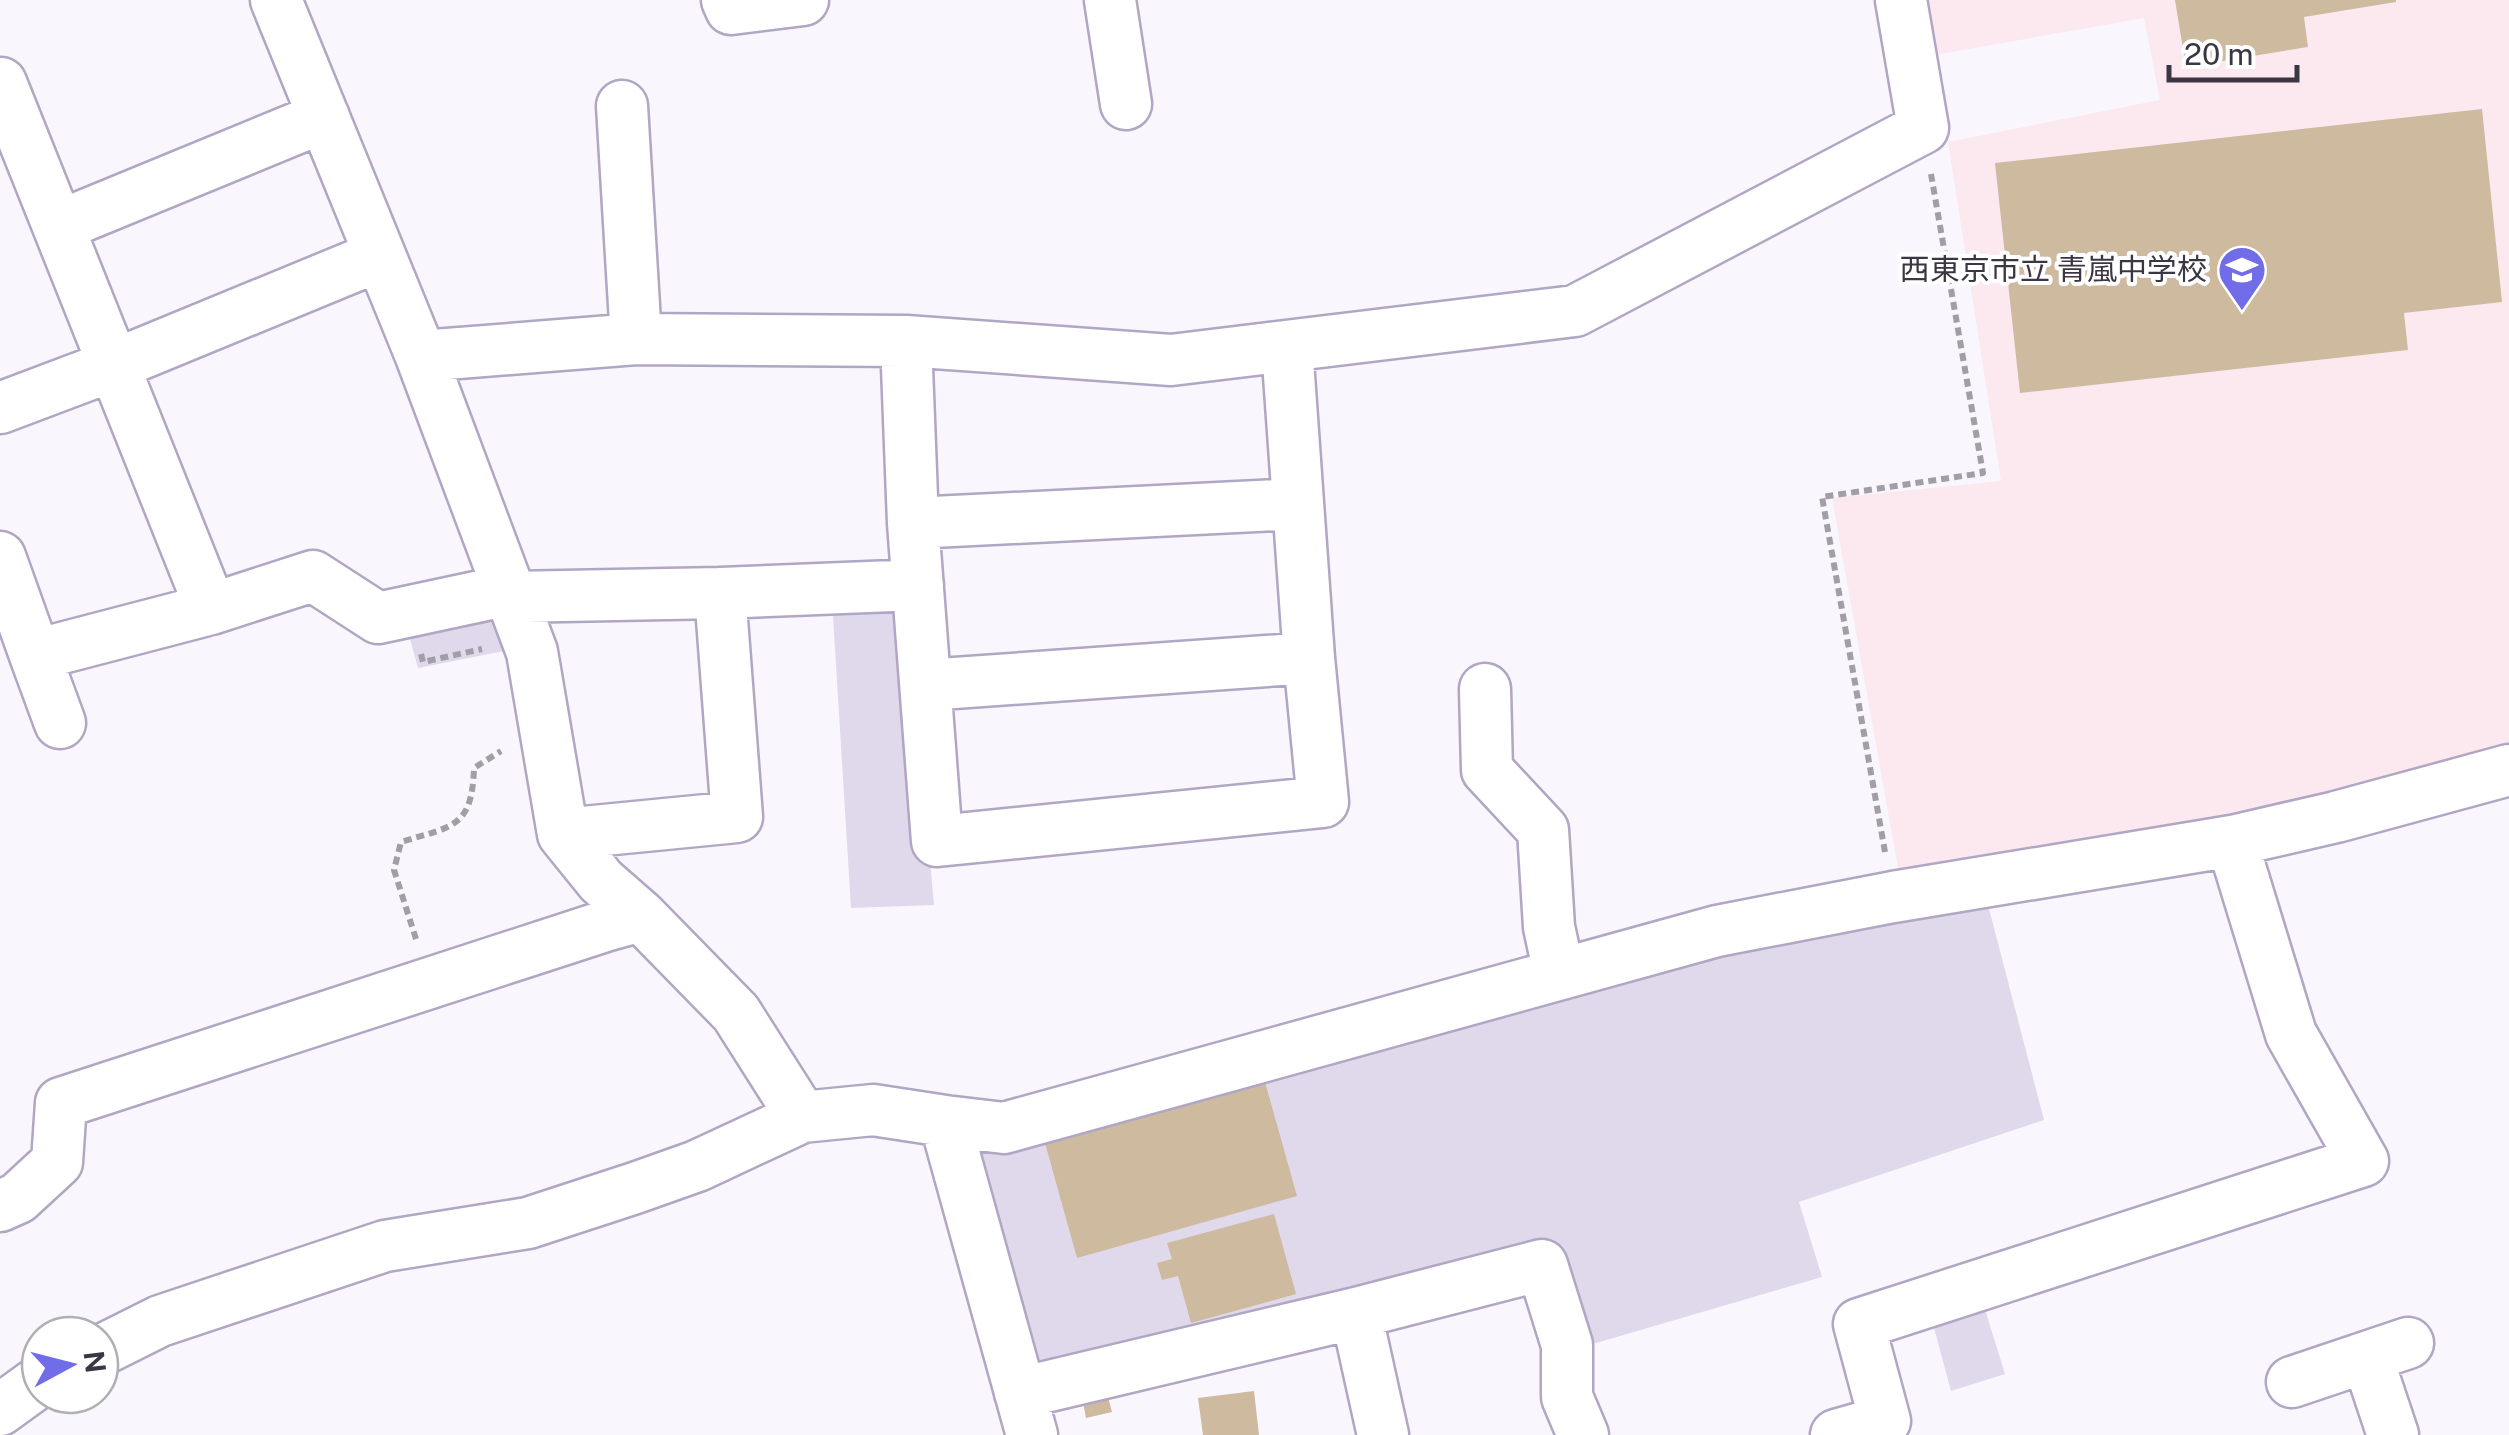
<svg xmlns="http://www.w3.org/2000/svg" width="2509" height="1435" font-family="'Public Sans','Noto Sans JP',sans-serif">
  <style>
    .education { fill: #fce8ef }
    .green { fill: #e0d9ec }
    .building { fill: #cdba9f }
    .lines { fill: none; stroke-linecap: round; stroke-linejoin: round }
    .minor-casing { stroke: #b1a6c3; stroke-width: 55 }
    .path { stroke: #a19ea7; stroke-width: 6; stroke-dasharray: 8 5; stroke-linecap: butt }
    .minor { stroke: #fff; stroke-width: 50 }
    .labels { text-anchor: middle; stroke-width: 8; stroke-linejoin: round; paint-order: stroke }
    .poi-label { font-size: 30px; fill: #3a3642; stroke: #fff; text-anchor: end }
  </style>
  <rect width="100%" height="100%" fill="#f9f6fd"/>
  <path class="education" d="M1924,0H2509V742L2328,798L1898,868L1832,498L2001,481L1948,142L2160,100L2144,18L1934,55Z"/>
  <path class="green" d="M497,598L514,649L418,668L404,617Z
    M907,598L934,905L851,908L832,600Z
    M1986,897L2044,1120L1799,1202L1822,1277L1586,1346L1556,1243L1045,1364L1027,1359L968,1155L981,1139L1719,946Z
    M1977,1284L2005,1374L1951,1391L1927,1302Z"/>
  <path class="building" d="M2175,0H2396V2L2304,17L2308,47L2186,67Z
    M2482,109L2502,302L2404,313L2408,350L2020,393L1995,163Z
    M1265,1082L1297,1196L1077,1258L1045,1143Z
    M1274,1214L1296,1294L1191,1323L1178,1276L1162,1280L1157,1263L1172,1259L1167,1243Z
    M1254,1391L1259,1435H1203L1198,1398Z
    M1108,1397L1112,1412L1086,1418L1083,1402Z"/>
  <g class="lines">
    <g class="minor-casing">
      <path id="minor" d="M276,0L421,356L532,652L563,834L601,881L641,916L736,1013L802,1117L873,1110L945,1121L1032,1435
        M727,0L731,9L803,0
        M1110,0L1126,104
        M1,83L211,609
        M622,106L636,339
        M59,226L324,117
        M906,341L913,523L937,841L1323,802L1309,658L1287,347
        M421,356L636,339L906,341L1171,360L1575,311L1923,128L1901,0
        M0,408L114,365L379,256
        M913,523L1298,504
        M0,557L35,655
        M511,597L720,593L918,585
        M926,685L1309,658
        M1485,689L1487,770L1543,830L1549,927L1559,973
        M60,723L35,655L211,609L313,576L378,618L509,590
        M563,834L737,817L720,593
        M945,1121L1004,1128L1717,931L1893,897L2232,841L2336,817L2509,770
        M0,1206L18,1198L57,1162L61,1103L605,926L641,916
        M1356,1313L1383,1435
        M100,1351L160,1321L385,1246L528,1223L635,1188L697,1166L802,1117
        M2367,1357L2393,1435
        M2292,1382L2408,1343
        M1020,1393L1356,1313L1542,1265L1567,1345V1397L1583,1435
        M0,1410L40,1381
        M1836,1435L1885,1421L1859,1324L2363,1161L2291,1034L2232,841"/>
    </g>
    <path class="path" d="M421,654L423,662L482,649
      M1885,852L1822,497L1983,473L1931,174
      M416,939L394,870L401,842C452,826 472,829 474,768L501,751"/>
    <use href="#minor" class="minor"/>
  </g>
  <defs>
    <g id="school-pin" transform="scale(2.5)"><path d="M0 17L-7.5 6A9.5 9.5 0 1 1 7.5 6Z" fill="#716ce7" stroke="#fff"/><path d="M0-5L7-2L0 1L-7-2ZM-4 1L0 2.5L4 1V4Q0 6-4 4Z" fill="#fff"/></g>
  </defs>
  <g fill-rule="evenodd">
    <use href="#school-pin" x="2242" y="270"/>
  </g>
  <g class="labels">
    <g class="poi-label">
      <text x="2207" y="280">西東京市立 青嵐中学校</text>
    </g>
  </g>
  <g transform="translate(70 1365) rotate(83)"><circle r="48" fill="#ffffff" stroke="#b0afb3" stroke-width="2.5"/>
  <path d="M0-8L18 38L0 25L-18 38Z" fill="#716ce7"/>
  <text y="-15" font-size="28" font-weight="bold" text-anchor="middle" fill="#3a3642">N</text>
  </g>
  <path d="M2169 65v15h128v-15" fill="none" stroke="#3a3642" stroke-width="5"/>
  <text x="2184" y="65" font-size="30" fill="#3a3642" stroke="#ffffff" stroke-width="8" paint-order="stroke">20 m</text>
</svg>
